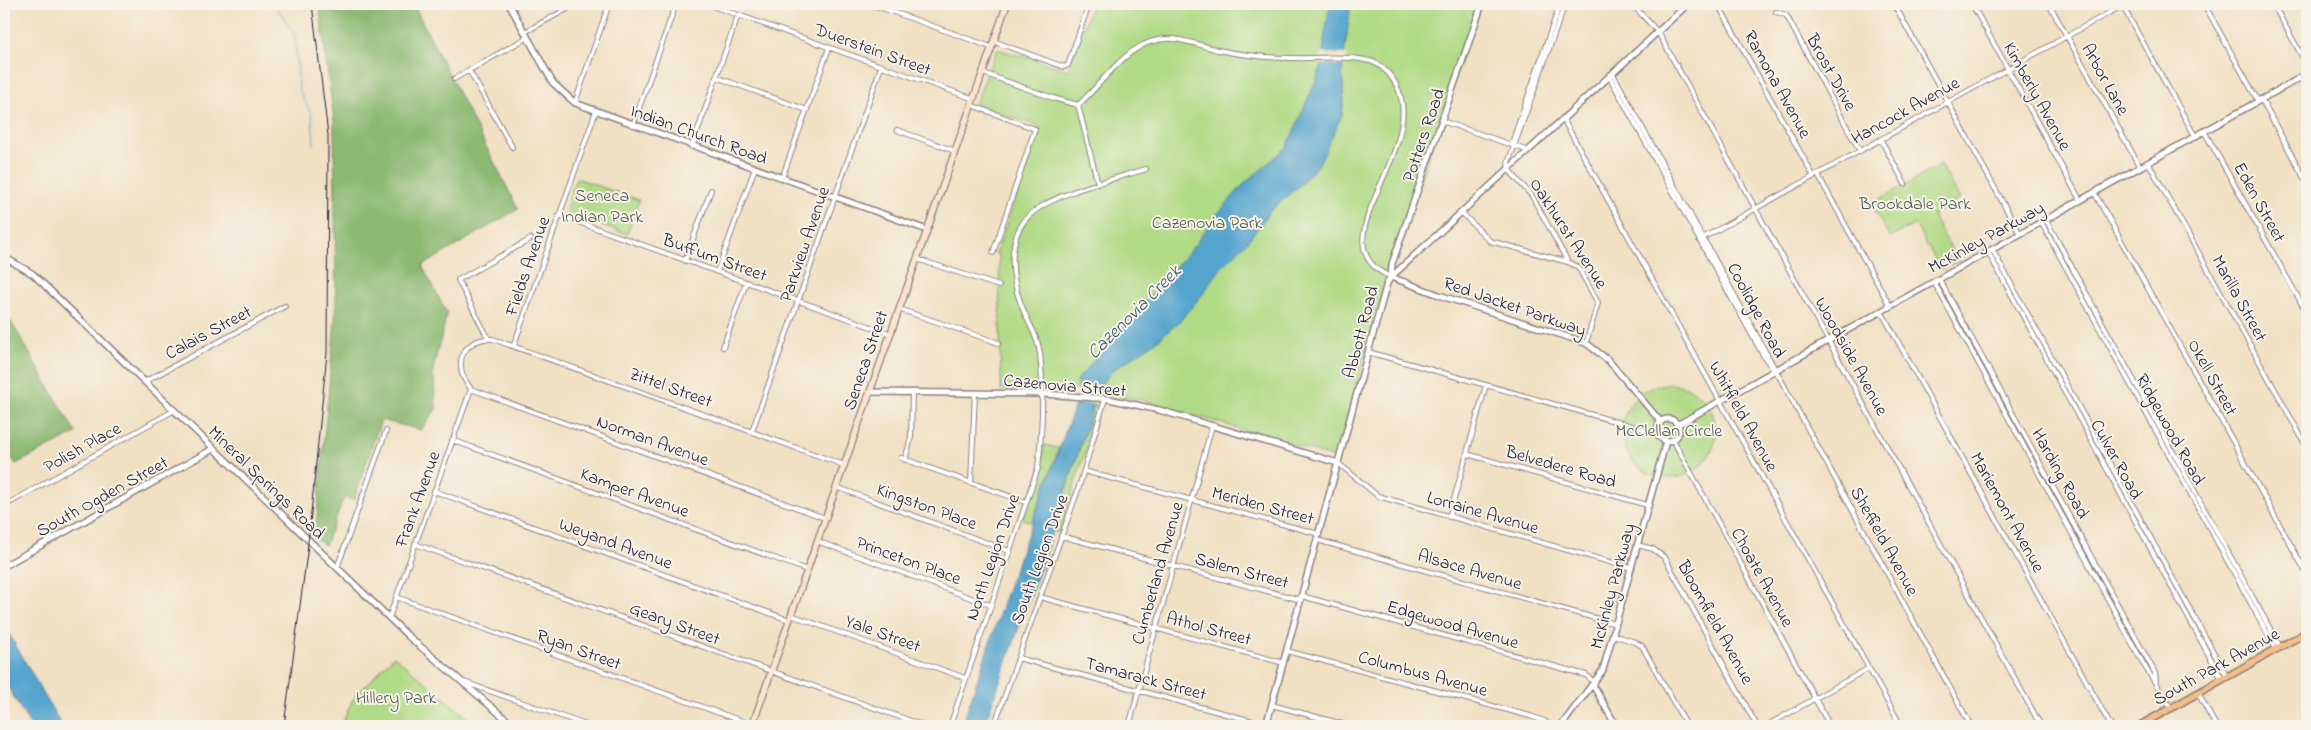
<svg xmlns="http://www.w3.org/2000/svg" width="2311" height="730" font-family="'Indie Flower',sans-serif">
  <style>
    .green { fill: #b0da85; stroke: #697e60 }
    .forest { fill: #8cba72; stroke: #576e56 }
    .water { fill: #54a4ce; stroke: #3b6384 }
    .pier { fill: #f1e0c3 }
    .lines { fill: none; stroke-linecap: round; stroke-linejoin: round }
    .stream { stroke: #54a4ce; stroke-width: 1 }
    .minor-casing { stroke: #8a817f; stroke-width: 6 }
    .tertiary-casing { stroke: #8a817f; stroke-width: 8 }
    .secondary-casing { stroke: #8a817f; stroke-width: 8 }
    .primary-casing { stroke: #8a817f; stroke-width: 9 }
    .minor { stroke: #fff; stroke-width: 4 }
    .tertiary { stroke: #fff; stroke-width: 5 }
    .secondary { stroke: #fbe5cf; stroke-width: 5.5 }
    .primary { stroke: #f6be86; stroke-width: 6 }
    .rail { stroke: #22223b; stroke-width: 1 }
    .labels { text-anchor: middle; stroke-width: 4; stroke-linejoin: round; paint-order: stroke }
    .street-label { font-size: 18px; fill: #22223b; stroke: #f7f3e8 }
    .park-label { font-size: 18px; fill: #4d5951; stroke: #f7f3e8 }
    .water-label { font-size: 19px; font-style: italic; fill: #365676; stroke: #f7f3e8 }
  </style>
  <rect width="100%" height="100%" fill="#f7f3e8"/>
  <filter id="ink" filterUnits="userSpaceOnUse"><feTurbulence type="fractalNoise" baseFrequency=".02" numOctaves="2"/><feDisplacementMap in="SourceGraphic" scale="10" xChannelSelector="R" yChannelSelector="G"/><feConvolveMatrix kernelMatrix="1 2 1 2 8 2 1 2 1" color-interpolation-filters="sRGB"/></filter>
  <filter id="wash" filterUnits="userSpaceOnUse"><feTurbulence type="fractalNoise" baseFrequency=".0096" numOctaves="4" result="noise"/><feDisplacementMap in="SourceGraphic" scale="20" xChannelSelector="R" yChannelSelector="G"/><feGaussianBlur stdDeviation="1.12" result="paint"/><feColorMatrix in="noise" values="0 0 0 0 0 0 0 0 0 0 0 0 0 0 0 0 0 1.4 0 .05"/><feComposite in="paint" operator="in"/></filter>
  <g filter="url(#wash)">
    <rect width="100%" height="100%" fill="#f1e0c3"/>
    <path class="green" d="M1092,4H1480L1385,283L1336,458L1144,400L1065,389L1001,390L999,255L996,254L1040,127L975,104L997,49L1068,70Z
      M1941,165L1960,199L1932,215L1958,261L1941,270L1915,224L1890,238L1871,204Z
      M576,178L639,200L627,234L565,212Z
      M1622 431a47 47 0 1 1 94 0a47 47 0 1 1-94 0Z
      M1094,405L1100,406L1059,533L1053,531Z
      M1044,445L1059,448L1032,522L1022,519L1041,468Z
      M394,656L477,726H341L353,699Z"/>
    <path class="forest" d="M319,4H413L518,209L422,266L447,313L433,370L436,409L421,430L381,420L354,500L344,498L325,545L315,539L336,309L334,121Z
      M10,320L76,433L16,464L4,445V323Z"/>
    <path class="water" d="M1330,4H1351L1342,71L1344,99L1342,115L1319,164L1298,187L1271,210L1247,242L1220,269L1202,295L1180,321L1158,340L1112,371L1099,387L1050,540L984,726H962L1008,588L1076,403L1077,380L1195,245L1213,219L1244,184L1287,147L1322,66L1324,39Z
      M4,625L58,719L63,726H31L4,681Z"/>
    <path class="pier" d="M1321,53L1347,54L1346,65L1320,64Z
      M1074,390L1099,392L1097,404L1074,402Z"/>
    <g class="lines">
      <path class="stream" d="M275,4L295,36L299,90L312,115L314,145"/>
    </g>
  </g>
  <g filter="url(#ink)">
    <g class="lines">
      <g class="minor-casing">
        <path id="minor" d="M707,4L974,99
          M871,4L991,47
          M1565,4L1508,163L1509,170L1532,196L1568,262L1578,267L1598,303L1586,343
          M1632,4L1658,32L2041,726
          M1718,4L1814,177
          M1894,4L2020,234
          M1972,4L2080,200
          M2049,4L2140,167
          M2204,4L2258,101
          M2273,4L2307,65
          M2122,5L2195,136
          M425,7L432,4
          M1776,12L1786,15L1860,151
          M525,32L576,4
          M993,41L1064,67L1068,65L1089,4
          M469,70L512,147
          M983,73L1053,98L1078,105
          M1613,74L1971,726
          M1609,76L1763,355L1773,369
          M716,77L807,110
          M454,79L528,37
          M2261,99L2307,183
          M575,103L609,4
          M971,105L1035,129L993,253
          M1078,105C1108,79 1129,36 1174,39C1189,41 1203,46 1218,50C1242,55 1268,58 1293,58C1317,59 1342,55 1365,60C1374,61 1382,66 1388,73C1446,138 1307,242 1391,277
          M1078,105L1098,184
          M1563,119L1901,726
          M1442,121L1529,151
          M633,125L676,4
          M897,130L955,151
          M2204,131L2307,313
          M1881,140L1905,184
          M1513,146V140L1560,4
          M692,147L738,15
          M2148,162L2307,447
          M1818,175L1890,306
          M782,178L829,48
          M2094,192L2307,574
          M1462,213L1490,241L1568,262
          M559,215L891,334
          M2046,220L2280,647
          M2041,222L2276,649
          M1699,240L2125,4
          M1992,249L2227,677
          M1988,252L2222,679
          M917,259L999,286
          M685,261L711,190
          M717,272L755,168
          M1939,279L2155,673L2156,681
          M1934,282L2144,665L2171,708
          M899,309L999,343
          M1881,311L2111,726
          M488,338L458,280L531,239
          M514,345L596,111
          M723,347L746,283
          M1368,352L1657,433
          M144,382L285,306
          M471,389C466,382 461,375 461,367C459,348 477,337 493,339L844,465
          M471,389L825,518
          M752,431L881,67
          M452,440L807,570
          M1673,440L1830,726
          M1467,454L1647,505
          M901,458L1026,502
          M905,460L911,437L912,392
          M1338,463L1378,496L1631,568
          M1084,471L1319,534
          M971,483L975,393
          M836,487L1009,551
          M434,491L789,620
          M4,494L9,504
          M4,506L173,411
          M1449,517L1486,385
          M1061,536L1301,600
          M1317,540L1616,624
          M817,541L990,605
          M415,544L925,726
          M1637,545L1653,549L1665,558L1757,726
          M337,568L386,431
          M1302,596L1586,675L1595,683
          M396,597L753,725
          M1040,597L1284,663
          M791,615L965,678
          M389,618L471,389
          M1613,635L1635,642L1642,646L1687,726
          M1287,651L1530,716L1544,721L1551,726
          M1018,658L1267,725
          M464,682L589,726
          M2198,693L2216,726
          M1272,705L1350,726
          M996,720L1021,726
          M950,726L1038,468C1042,432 1044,390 1040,354C1038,335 1027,322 1021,304C1011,278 1006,236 1030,215C1053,193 1115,179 1146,169
          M994,726L1078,490L1105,399
          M1129,726L1212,426
          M1766,726L1869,668"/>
      </g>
      <g class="tertiary-casing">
        <path id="tertiary" d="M509,4L553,83L575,103L927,230
          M4,257L33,274L408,636L514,726
          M1391,277L1439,295L1586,343L1608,360L1661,422
          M1391,277L1392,264L1482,4
          M870,392L1045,394L1109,399L1159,410L1338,463
          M1657 430a11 11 0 1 1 22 0a11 11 0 1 1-22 0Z
          M1677,425L2307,74
          M4,566L213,449
          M1593,685L1616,726
          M1266,726L1387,283L1391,277L1688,4
          M1561,726L1603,670L1666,441"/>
      </g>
      <g class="secondary-casing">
        <path id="secondary" d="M752,726L1007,4"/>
      </g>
      <g class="primary-casing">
        <path id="primary" d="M2139,726L2307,632"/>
      </g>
      <use href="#minor" class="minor"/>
      <use href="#tertiary" class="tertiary"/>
      <use href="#secondary" class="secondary"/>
      <use href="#primary" class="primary"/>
      <path class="rail" d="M284,726L307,553L327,353L328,135L312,4"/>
    </g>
  </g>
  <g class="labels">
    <g class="street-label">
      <text transform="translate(873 49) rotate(20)" y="6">Duerstein Street</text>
      <text transform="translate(1832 72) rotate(61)" y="6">Brost Drive</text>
      <text transform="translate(2106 79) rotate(61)" y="6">Arbor Lane</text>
      <text transform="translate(1778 84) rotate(61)" y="6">Ramona Avenue</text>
      <text transform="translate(2038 96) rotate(61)" y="6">Kimberly Avenue</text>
      <text transform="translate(1905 110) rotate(-29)" y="6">Hancock Avenue</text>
      <text transform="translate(699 134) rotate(20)" y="6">Indian Church Road</text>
      <text transform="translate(1423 135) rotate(-71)" y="6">Potters Road</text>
      <text transform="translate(2260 202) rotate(61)" y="6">Eden Street</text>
      <text transform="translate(1569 233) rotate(57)" y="6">Oakhurst Avenue</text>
      <text transform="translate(1986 237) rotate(-29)" y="6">McKinley Parkway</text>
      <text transform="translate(804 244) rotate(-71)" y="6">Parkview Avenue</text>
      <text transform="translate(715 257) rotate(20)" y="6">Buffum Street</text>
      <text transform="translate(527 266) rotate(-71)" y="6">Fields Avenue</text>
      <text transform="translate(2240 298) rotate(61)" y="6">Marilla Street</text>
      <text transform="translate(1515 306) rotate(19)" y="6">Red Jacket Parkway</text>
      <text transform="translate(1757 310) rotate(62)" y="6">Coolidge Road</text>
      <text transform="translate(208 332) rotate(-28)" y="6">Calais Street</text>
      <text transform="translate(1360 332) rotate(-75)" y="6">Abbott Road</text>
      <text transform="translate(1852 356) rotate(61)" y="6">Woodside Avenue</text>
      <text transform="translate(865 360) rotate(-71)" y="6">Seneca Street</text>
      <text transform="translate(2213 377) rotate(61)" y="6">Okell Street</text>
      <text transform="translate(1065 385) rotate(5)" y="6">Cazenovia Street</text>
      <text transform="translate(671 387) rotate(20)" y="6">Zittel Street</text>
      <text transform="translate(1744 416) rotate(61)" y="6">Whitfield Avenue</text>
      <text transform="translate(2171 429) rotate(61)" y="6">Ridgewood Road</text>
      <text transform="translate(653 440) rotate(20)" y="6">Norman Avenue</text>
      <text transform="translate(82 447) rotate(-29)" y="6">Polish Place</text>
      <text transform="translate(2117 459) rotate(61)" y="6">Culver Road</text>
      <text transform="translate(1561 466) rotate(16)" y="6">Belvedere Road</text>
      <text transform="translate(2061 473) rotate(61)" y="6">Harding Road</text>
      <text transform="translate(267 482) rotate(44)" y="6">Mineral Springs Road</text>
      <text transform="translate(635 492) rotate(20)" y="6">Kamper Avenue</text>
      <text transform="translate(102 496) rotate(-29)" y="6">South Ogden Street</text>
      <text transform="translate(417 499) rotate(-70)" y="6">Frank Avenue</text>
      <text transform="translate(1263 505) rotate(15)" y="6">Meriden Street</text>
      <text transform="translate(927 506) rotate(20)" y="6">Kingston Place</text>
      <text transform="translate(1483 512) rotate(16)" y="6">Lorraine Avenue</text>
      <text transform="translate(2008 512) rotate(61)" y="6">Mariemont Avenue</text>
      <text transform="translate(1885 541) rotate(61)" y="6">Sheffield Avenue</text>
      <text transform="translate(616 543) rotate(20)" y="6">Weyand Avenue</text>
      <text transform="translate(992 557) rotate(-71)" y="6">North Legion Drive</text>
      <text transform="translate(1039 559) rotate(-70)" y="6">South Legion Drive</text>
      <text transform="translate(909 560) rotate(20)" y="6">Princeton Place</text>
      <text transform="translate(1470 569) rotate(16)" y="6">Alsace Avenue</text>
      <text transform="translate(1242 570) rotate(15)" y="6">Salem Street</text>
      <text transform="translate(1157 573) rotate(-74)" y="6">Cumberland Avenue</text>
      <text transform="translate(1763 577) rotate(61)" y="6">Choate Avenue</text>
      <text transform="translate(1612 586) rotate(-75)" y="6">McKinley Parkway</text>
      <text transform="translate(1716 622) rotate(61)" y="6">Bloomfield Avenue</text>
      <text transform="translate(675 623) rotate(20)" y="6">Geary Street</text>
      <text transform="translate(1453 624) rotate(16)" y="6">Edgewood Avenue</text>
      <text transform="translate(1209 628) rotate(15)" y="6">Athol Street</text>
      <text transform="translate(883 633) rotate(20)" y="6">Yale Street</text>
      <text transform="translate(579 649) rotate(20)" y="6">Ryan Street</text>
      <text transform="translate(2216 666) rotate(-29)" y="6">South Park Avenue</text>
      <text transform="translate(1423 673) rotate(15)" y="6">Columbus Avenue</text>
      <text transform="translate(1146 678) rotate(15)" y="6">Tamarack Street</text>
    </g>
    <g class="park-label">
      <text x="602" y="201">Seneca<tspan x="602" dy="21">Indian Park</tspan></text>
      <text x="1915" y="209">Brookdale Park</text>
      <text x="1207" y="228">Cazenovia Park</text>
      <text x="1669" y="436">McClellan Circle</text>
      <text x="396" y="703">Hillery Park</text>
    </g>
    <g class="water-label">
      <text transform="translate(1133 311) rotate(-45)" y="7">Cazenovia Creek</text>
    </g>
  </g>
  <rect width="2311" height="730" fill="none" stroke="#f7f3e8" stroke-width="20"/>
</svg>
